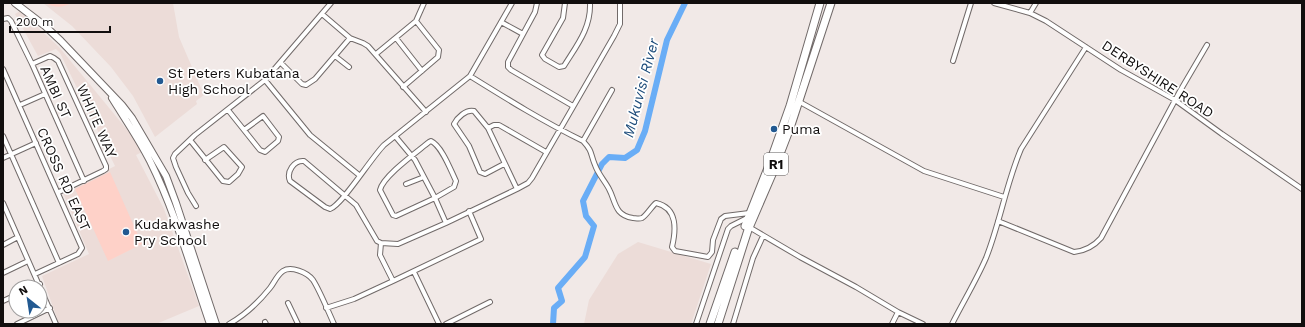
<svg xmlns="http://www.w3.org/2000/svg" width="1305" height="327" font-family="'Work Sans',sans-serif">
  <style>
    .built { fill: #ecdcd8 }
    .green { fill: #fed1c8 }
    .lines { fill: none; stroke-linecap: round; stroke-linejoin: round }
    .river { stroke: #69adf6; stroke-width: 6 }
    .street-casing { stroke: #716a69; stroke-width: 6 }
    .primary-casing { stroke: #716a69; stroke-width: 8 }
    .highway-casing { stroke: #716a69; stroke-width: 9 }
    .street { stroke: #fff; stroke-width: 4 }
    .primary { stroke: #fff; stroke-width: 6 }
    .highway { stroke: #fff; stroke-width: 7 }
    .poi-dot { fill: #225991; stroke: #fff; stroke-width: 1.5 }
    .labels { text-anchor: middle; stroke-width: 3.5; stroke-linejoin: round; paint-order: stroke }
    .shield { fill: #fff; stroke: #585656; stroke-width: 1 }
    .shield-label { font-size: 13px; font-weight: bold; fill: #110e0e }
    .poi-label { font-size: 14px; fill: #110e0e; stroke: #fff; text-anchor: start }
    .street-label { font-size: 14px; fill: #110e0e; stroke: #fff }
    .water-label { font-size: 15px; font-style: italic; fill: #1c4b7a; stroke: #fff }
  </style>
  <rect width="100%" height="100%" fill="#f1e9e7"/>
  <path class="built" d="M43,3H173L179,37L204,95L196,101L197,104L155,137L133,96L111,67L72,26Z
    M20,11L59,47L133,137L142,152L136,155L164,209L199,306L156,324H59L42,276L89,254L63,193L115,166L60,53L56,49L38,56L15,14Z
    M638,242L711,264L691,324H584L589,300L618,254Z"/>
  <path class="green" d="M46,3H71C62,8 54,8 46,3Z
    M110,172L142,244L108,261L75,189Z"/>
  <g class="lines">
    <path class="river" d="M553,324L554,308L562,301L558,288L585,257L594,226L586,216L583,201L602,164L609,157L625,158L637,150L645,131L667,40L685,3"/>
    <g class="street-casing">
      <path id="street" d="M512,3L470,76L384,145C371,158 342,205 330,209L325,207L290,181C286,172 294,160 304,161L356,205L377,241L381,243L398,244L446,223L517,189L528,183L532,178L614,36L620,24V3
        M537,3L535,12L508,62V67L511,70L573,106
        M565,3L563,18L542,55L545,59L559,67L564,66C577,45 591,28 590,3
        M994,3L1030,13L1046,21L1121,70L1175,100L1222,134L1302,189
        M1030,13L1036,3
        M322,14L350,38L363,43L368,46L426,112
        M3,19L8,18L11,21L32,64L84,181
        M501,22L523,34
        M396,38L422,71
        M376,54L416,21L424,3
        M335,56L349,67
        M953,61L971,3
        M281,63L302,84L306,85L315,79L350,38
        M32,64L50,56L54,58L58,61L106,166V169L103,171L59,192
        M3,69L82,248L78,254L35,274
        M470,76C507,99 544,122 583,141L612,90
        M265,80L331,3
        M403,87L438,57L439,50L416,21
        M798,101L924,171L1004,197
        M20,105L45,94
        M228,110L260,150L265,152L278,141L279,137L263,116L244,130
        M488,128L494,125H499L546,152
        M3,136L59,263
        M395,136L415,160L435,198L446,223
        M190,140L223,181L229,182L238,174L242,167L224,147L205,160
        M431,141C442,146 451,171 456,181L454,187L435,198L396,216L393,215L380,190C383,176 417,152 429,142Z
        M583,141C593,152 590,153 595,165C598,174 605,181 609,189C616,202 614,215 633,218C635,218 639,219 642,218C646,216 652,206 656,203C678,208 676,230 672,247L675,251L708,257L712,252L713,240L721,219L725,216L749,213
        M3,158L36,143
        M504,164L485,174L480,172L469,146L454,124C457,118 466,109 474,111L488,128L517,189
        M406,184L424,177
        M3,203L56,324
        M196,206L188,193L176,167L173,158L175,154L195,135L265,80L310,135L359,175
        M998,221L1074,252C1084,251 1094,246 1101,238L1180,91L1207,45
        M749,227L800,257L856,287L898,312L923,324
        M381,243L380,255L393,281L481,239L469,211
        M3,245L18,237
        M414,272L439,324
        M3,273L28,261
        M34,287L40,284
        M3,301L16,295
        M288,303L298,324
        M326,308L354,299L393,281
        M265,322L266,324
        M17,324L50,308
        M229,324C245,315 258,303 270,288C274,283 277,275 283,271C291,266 307,272 313,280C320,291 328,311 334,324
        M446,324L490,302
        M696,324L728,229L731,226L747,218
        M733,324L753,258L763,236
        M892,324L898,312
        M952,324C963,302 976,281 986,258C1000,223 1006,184 1021,149L1086,47"/>
    </g>
    <g class="primary-casing">
      <path id="primary" d="M15,3L45,26L61,41L122,105L132,118L166,176L176,203L216,324
        M112,98C125,119 139,139 150,161C176,213 191,269 210,324"/>
    </g>
    <g class="highway-casing">
      <path id="highway" d="M745,226L768,168L790,106L820,3
        M710,324L735,252
        M718,324L748,230L773,172L790,128L831,3"/>
    </g>
    <use href="#street" class="street"/>
    <use href="#primary" class="primary"/>
    <use href="#highway" class="highway"/>
  </g>
  <g class="poi-dot">
    <circle cx="160" cy="81" r="4"/>
    <circle cx="774" cy="129" r="4"/>
    <circle cx="126" cy="232" r="4"/>
  </g>
  <g class="labels">
    <rect class="shield" x="764" y="153" width="24" height="22" rx="3"/>
    <g class="shield-label">
      <text x="776" y="169">R1</text>
    </g>
    <g class="poi-label">
      <text x="168" y="78">St Peters Kubatana<tspan x="168" dy="16">High School</tspan></text>
      <text x="782" y="134">Puma</text>
      <text x="134" y="229">Kudakwashe<tspan x="134" dy="16">Pry School</tspan></text>
    </g>
    <g class="street-label">
      <text transform="translate(1158 79) rotate(33)" y="5">DERBYSHIRE ROAD</text>
      <text transform="translate(56 92) rotate(66)" y="5">AMBI ST</text>
      <text transform="translate(97 121) rotate(66)" y="5">WHITE WAY</text>
      <text transform="translate(64 179) rotate(66)" y="5">CROSS RD EAST</text>
    </g>
    <g class="water-label">
      <text transform="translate(641 88) rotate(-75)" y="5">Mukuvisi River</text>
    </g>
  </g>
  <rect width="1305" height="327" fill="none" stroke="#110e0e" stroke-width="8"/>
  <g transform="translate(28 299) rotate(330)"><circle r="19" fill="#ffffff" stroke="#a09f9f"/>
  <path d="M0-3L7 15L0 10L-7 15Z" fill="#225991"/>
  <text y="-6" font-size="11" font-weight="bold" text-anchor="middle" fill="#110e0e">N</text>
  </g>
  <path d="M10 26v6h100v-6" fill="none" stroke="#110e0e" stroke-width="2"/>
  <text x="16" y="26" font-size="12" fill="#110e0e" stroke="#ffffff" stroke-width="3" paint-order="stroke">200 m</text>
</svg>
